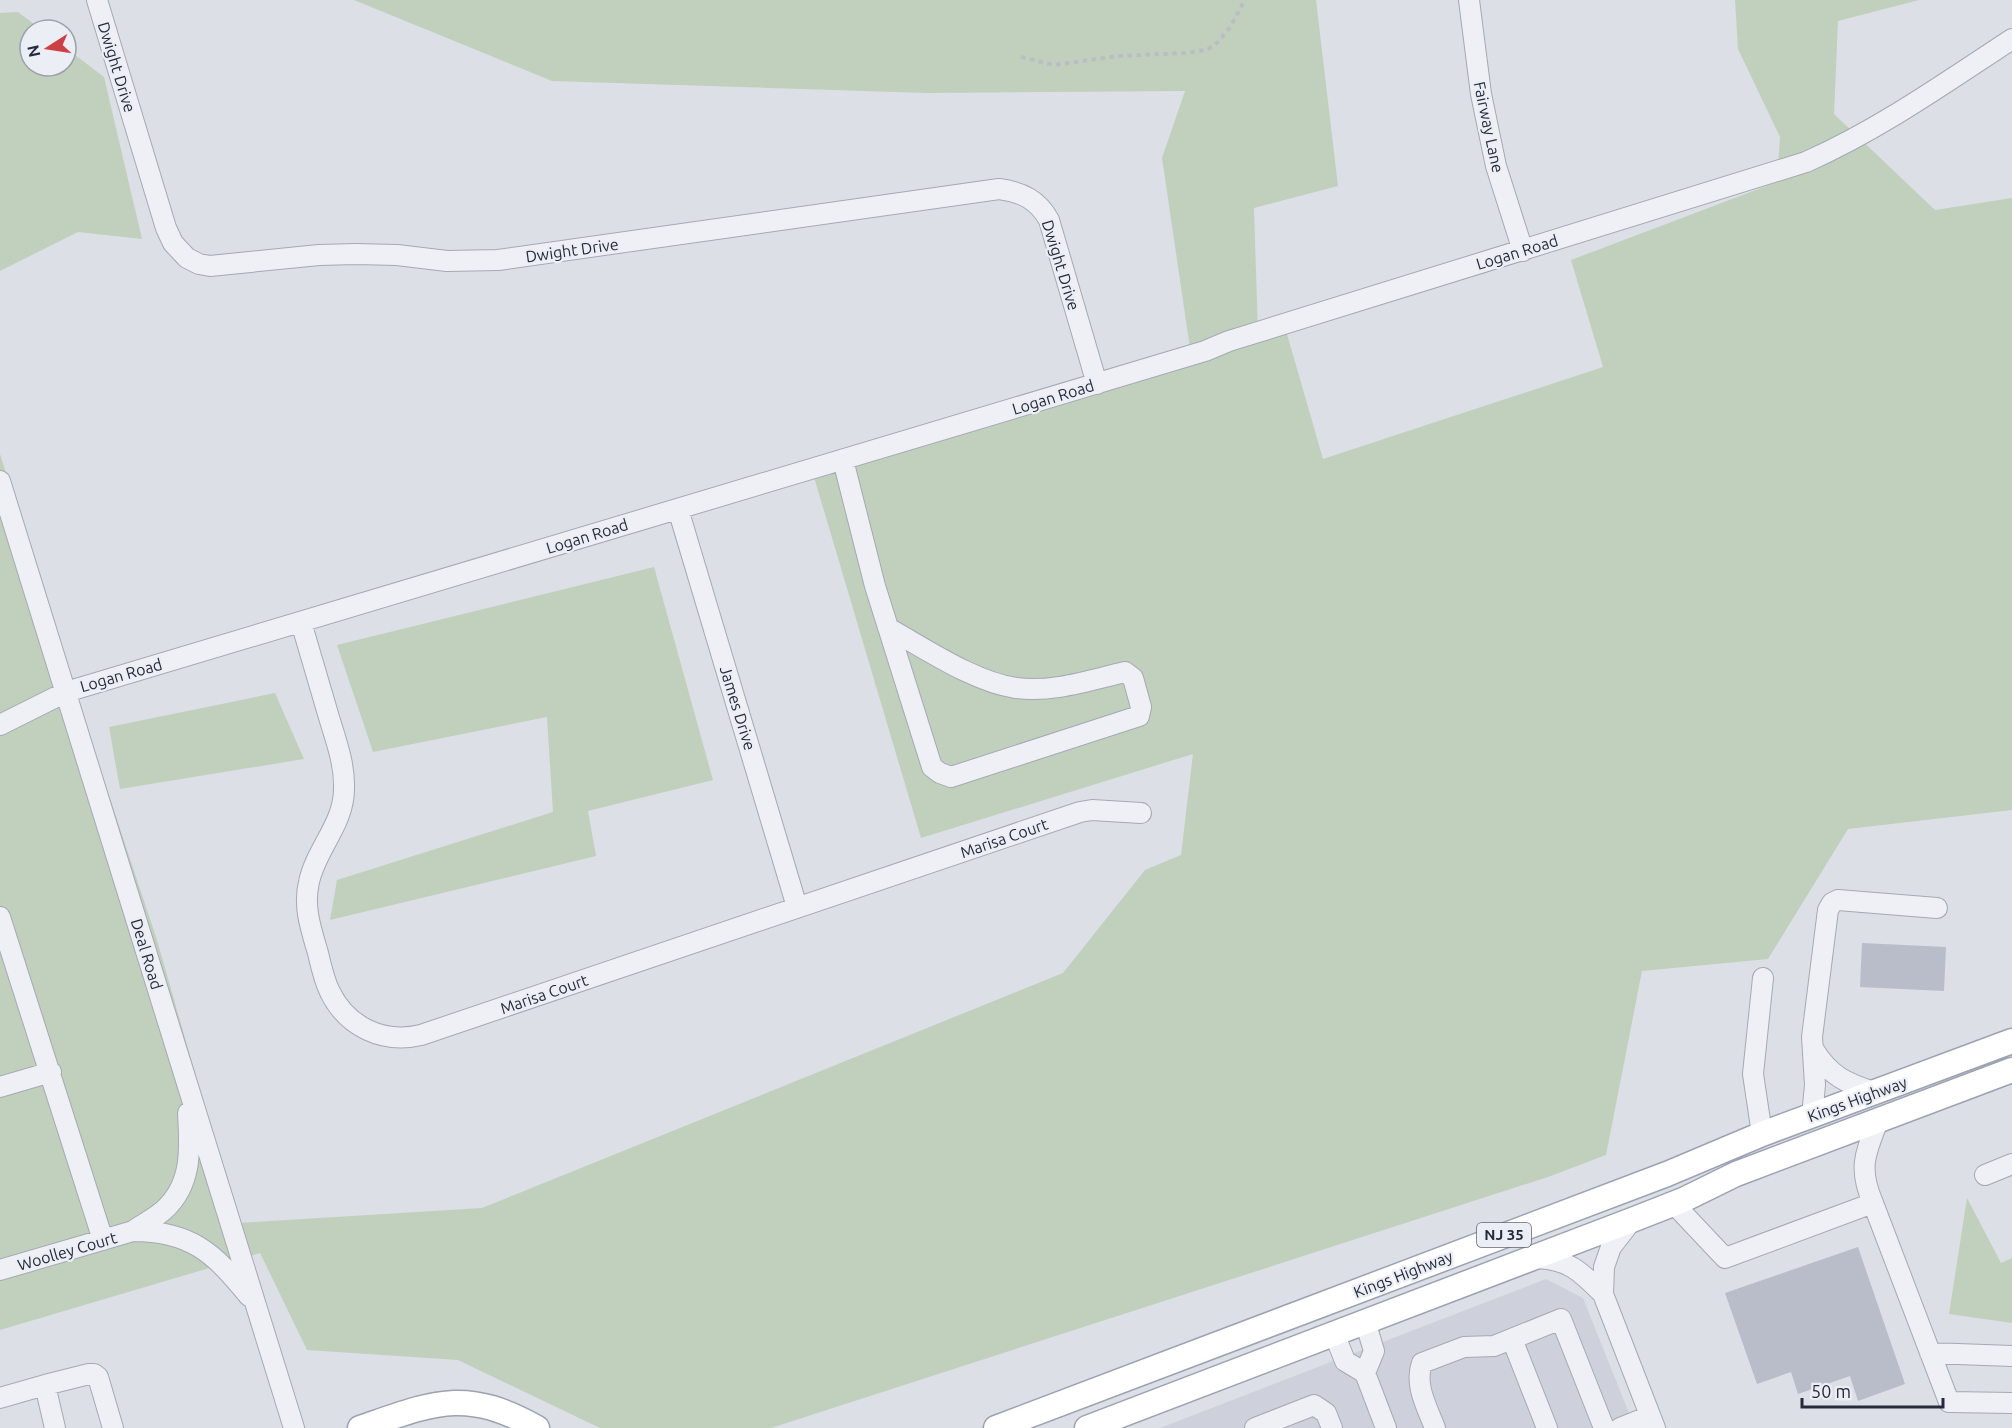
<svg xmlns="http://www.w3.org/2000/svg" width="2012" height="1428" font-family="Ubuntu,sans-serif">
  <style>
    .built { fill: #ced1db }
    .green { fill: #c0d0bd }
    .building { fill: #b9bdc9 }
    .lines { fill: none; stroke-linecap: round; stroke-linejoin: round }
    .minor-casing { stroke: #a5a9b3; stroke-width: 22 }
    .major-casing { stroke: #9ba2b2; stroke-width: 27 }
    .path { stroke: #bbbdc5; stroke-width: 4; stroke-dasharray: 4.5 4.5; stroke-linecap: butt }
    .minor { stroke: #eff0f5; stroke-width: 20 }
    .major { stroke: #fff; stroke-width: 24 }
    .labels { text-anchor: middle; stroke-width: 4.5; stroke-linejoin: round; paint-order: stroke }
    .shield { fill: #ebeef4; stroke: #616673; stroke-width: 1.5 }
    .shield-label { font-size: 15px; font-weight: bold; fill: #262b3c }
    .street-label { font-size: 16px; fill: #262b3c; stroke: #ebeef4 }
  </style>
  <rect width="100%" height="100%" fill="#dcdfe6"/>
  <path class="built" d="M1546,1279L1583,1298L1635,1428H1160Z"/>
  <path class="green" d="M354,0H1316L1338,186L1254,208L1258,334L1285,327L1323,459L1603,367L1571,260L1777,182L1780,137L1738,49L1735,0H1919L1838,21L1834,114L1935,210L2012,198V810L1848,829L1768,959L1642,971L1606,1155L1548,1177L771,1428H600L458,1360L307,1350L260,1253L0,1330V454L82,714L157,940L238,1223L482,1208L1063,973L1145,870L1181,855L1193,754L921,838L811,467L1191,355L1162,158L1185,91L927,93L552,81Z
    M18,12L42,30H30V66H66V48L104,77L142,239L78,232L0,271V13Z
    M654,567L713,780L588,811L596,856L330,920L337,880L553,812L547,717L373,752L337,645Z
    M275,693L304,759L120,789L109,727Z
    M1967,1198L2001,1263L2012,1258V1323L1949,1314Z"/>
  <path class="building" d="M1862,943L1946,947L1944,991L1860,987Z
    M1858,1247L1905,1384L1858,1401L1850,1376L1798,1394L1791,1372L1757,1384L1725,1293Z"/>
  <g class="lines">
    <g class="minor-casing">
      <path id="minor" d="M97,0L166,228L173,243L187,258L199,264L210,266L319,255L356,254L397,255L447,261L498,260L999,189C1022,192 1038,200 1049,220L1097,384
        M1469,0L1481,94L1496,166L1523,251
        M843,460L875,586L932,767L940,773L951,777L1139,716L1141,707L1133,678L1125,672C1090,680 1052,693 1016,688C974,682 926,649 888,628
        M0,481L294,1428
        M678,509L797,907
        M301,622C310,652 319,683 328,714C335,738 345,763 344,789C344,824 316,849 309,882C303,907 311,929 318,953C321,966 324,980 330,992C347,1027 383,1044 421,1035L1080,812L1092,810L1141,813
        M0,725L66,692L1205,351L1229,341L1806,162C1880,129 1945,83 2012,39
        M0,917L103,1240
        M1814,1050C1830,1076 1846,1083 1874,1092
        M0,1087L51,1072
        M1812,1116L1815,1085L1812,1037L1828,910L1832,903L1838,900L1937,908
        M1762,1134L1753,1074L1763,978
        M1985,1175L2012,1164
        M1873,1203C1858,1168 1865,1154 1878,1121
        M1674,1204L1725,1258L1873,1203L1949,1402L2012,1403
        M1632,1220L1611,1247L1604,1267L1603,1294L1655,1428
        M133,1231C143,1224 155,1218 164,1210C193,1184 190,1147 188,1113
        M1536,1258C1569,1259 1581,1272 1603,1294
        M0,1270L133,1231C191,1231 214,1253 249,1296
        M1334,1333L1345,1361L1365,1373L1374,1351L1365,1321
        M1512,1339L1547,1428
        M1930,1353L2012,1356
        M1365,1373L1386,1428
        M0,1398L45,1385
        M55,1428L45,1385L89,1374H94L98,1377L113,1428
        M1255,1428L1314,1405L1326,1413L1332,1428
        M1435,1428C1427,1407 1414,1385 1422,1363L1464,1347L1494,1346L1561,1319L1604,1428
        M1620,1428L1650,1416"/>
    </g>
    <g class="major-casing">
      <path id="major" d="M360,1428C433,1403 465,1387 537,1428
        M996,1428L1667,1174L1762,1134L2012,1041
        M1087,1428L1632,1220L1683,1200L1736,1174L2012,1070"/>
    </g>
    <path class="path" d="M1021,57L1054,65L1118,56L1185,53L1207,50L1218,42L1230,27L1245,0"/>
    <use href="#minor" class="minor"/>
    <use href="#major" class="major"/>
  </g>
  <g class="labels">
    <rect class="shield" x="1477" y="1223" width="54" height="24" rx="4.5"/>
    <g class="shield-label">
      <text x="1504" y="1240">NJ 35</text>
    </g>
    <g class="street-label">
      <text transform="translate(117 67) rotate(73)" y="6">Dwight Drive</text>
      <text transform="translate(1489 127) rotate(78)" y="6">Fairway Lane</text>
      <text transform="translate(572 250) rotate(-8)" y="6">Dwight Drive</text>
      <text transform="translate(1517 252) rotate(-17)" y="6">Logan Road</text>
      <text transform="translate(1061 265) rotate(73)" y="6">Dwight Drive</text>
      <text transform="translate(1053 397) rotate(-17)" y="6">Logan Road</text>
      <text transform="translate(587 536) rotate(-17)" y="6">Logan Road</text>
      <text transform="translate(121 675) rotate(-16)" y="6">Logan Road</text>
      <text transform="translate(738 708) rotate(73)" y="6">James Drive</text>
      <text transform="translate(1004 838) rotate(-19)" y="6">Marisa Court</text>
      <text transform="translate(147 954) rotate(73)" y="6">Deal Road</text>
      <text transform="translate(544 994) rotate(-19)" y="6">Marisa Court</text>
      <text transform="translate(1857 1099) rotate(-20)" y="6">Kings Highway</text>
      <text transform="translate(67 1251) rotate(-16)" y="6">Woolley Court</text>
      <text transform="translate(1403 1274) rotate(-21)" y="6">Kings Highway</text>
    </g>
  </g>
  <g transform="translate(48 48) rotate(258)"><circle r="28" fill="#ebeef4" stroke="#9ca0aa" stroke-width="1.5"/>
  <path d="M0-4.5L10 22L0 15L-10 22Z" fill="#cc4045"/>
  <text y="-9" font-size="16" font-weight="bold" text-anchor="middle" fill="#262b3c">N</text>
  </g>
  <path d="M1802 1398v9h141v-9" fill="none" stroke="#262b3c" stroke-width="3"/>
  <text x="1811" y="1398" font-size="18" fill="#262b3c" stroke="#ebeef4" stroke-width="4.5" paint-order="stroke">50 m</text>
</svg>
